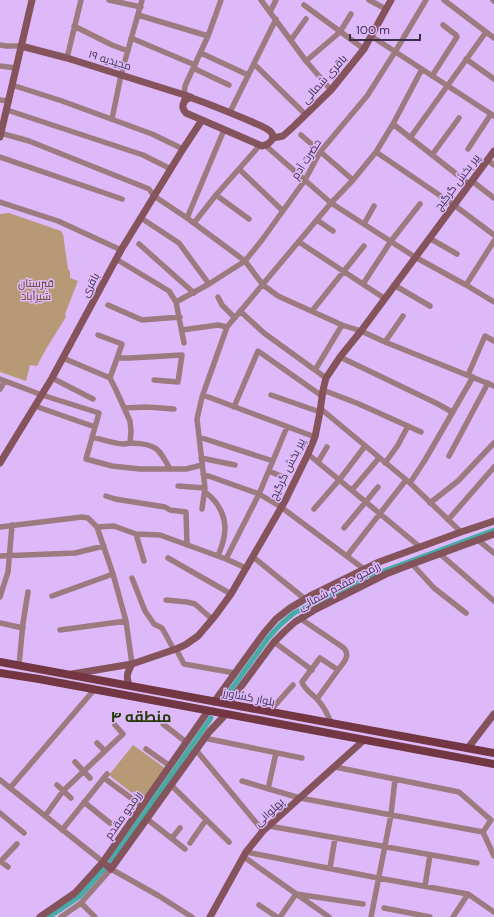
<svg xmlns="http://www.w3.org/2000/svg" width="494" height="917" font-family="'DM Sans',Cairo,sans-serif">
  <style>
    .green { fill: #b79976 }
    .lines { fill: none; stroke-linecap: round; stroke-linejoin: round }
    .canal { stroke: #47aca6; stroke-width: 5 }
    .street { stroke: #9d7a7f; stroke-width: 5.5 }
    .secondary { stroke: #85535b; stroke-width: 7 }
    .primary { stroke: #723742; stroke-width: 8 }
    .labels { text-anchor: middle; stroke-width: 3; stroke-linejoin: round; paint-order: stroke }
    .street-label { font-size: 11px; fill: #3e304a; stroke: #deb9fa }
    .park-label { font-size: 11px; fill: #664519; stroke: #deb9fa }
    .district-label { font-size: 15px; font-weight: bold; fill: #223703; stroke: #deb9fa }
  </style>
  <rect width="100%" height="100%" fill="#deb9fa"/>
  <path class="green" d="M9,213L61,231L63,234L68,269L70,271V278L78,281L65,314L66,317L46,349L37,366L30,365L26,381L0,372V214Z
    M133,745L165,768L142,801L109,775Z"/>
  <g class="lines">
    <path class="canal" d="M225,698L269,637L281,624L294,613L381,572L494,530
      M111,861L211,718
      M49,917L79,897L104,869"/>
    <path class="street" d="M109,0L141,7
      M261,0L306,61L331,90
      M369,0L386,9
      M444,0L494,38
      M493,0L494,1
      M304,5L364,49
      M270,12L276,0
      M138,15L208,36
      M74,26L112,45L128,51
      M371,36L494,116
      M131,38L195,65
      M291,40L306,19
      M0,45L6,46H21
      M201,53L248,75
      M67,58L81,0
      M466,59L494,79
      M306,61L340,32L351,14
      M254,64L302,111
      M0,66L16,68
      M193,68L229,85
      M432,76L457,37L456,35L443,25
      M12,85L62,101L152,134L183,149
      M184,98L185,86L208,36L221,0
      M0,100L9,101
      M7,110L143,155L171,169
      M230,112L276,19
      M112,119L121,75L142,0
      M393,124L469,184
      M0,133L29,141L149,189L154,196L187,218L245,261L263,285L278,296L342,325L361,331L385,342L494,386
      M301,135L353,180
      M410,138L486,32
      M266,146L331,203L415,257L466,285L494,302
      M468,149L491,114
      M376,152L454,205L494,235
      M432,155L459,118
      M0,157L122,199
      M487,160L494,165
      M239,169L283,211
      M472,181L494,198
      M216,195L249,219
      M0,202L58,221L121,250
      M141,218L179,243L209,284
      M187,218L224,130
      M317,220L333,231
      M194,223L216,195L260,145
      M364,224L374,206
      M429,238L457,254
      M299,242L384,298
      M139,244L194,293
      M116,259L169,291L176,302L184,343
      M363,284L391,241L420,204
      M394,285L430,306
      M466,285L494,241
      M218,297L222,305L235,318
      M176,302L209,284L245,261L262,240L305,180L320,152L367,96L395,52L426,0
      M108,305L142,320L180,317
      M240,311L264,333L326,378
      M312,311L364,246
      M182,330L218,325L227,327
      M98,335L122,344L110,378L116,390L130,421L131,431L130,443
      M385,342L403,316
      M340,357L438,404L452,412
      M63,358L110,378
      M117,358H130L182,355L178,382L154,380
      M315,370L342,325
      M468,375L485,336L494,341
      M52,378L93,399
      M0,379L42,395L99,413L86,459L112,466L140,469H186L202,465
      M0,389L5,381
      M323,390L359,404L421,432
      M203,395L315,437
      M271,395L320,412
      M35,406L95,427
      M234,407L258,351L322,396
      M124,408L147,407L174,409
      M321,409L410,483L461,532
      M92,437C100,439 115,444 123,444C126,444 129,443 132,443C157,444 159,449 170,469
      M199,437L273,461
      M308,454L420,547
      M449,456L488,383
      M201,458L235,465
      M318,462L327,447
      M385,463L398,445L408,426
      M269,471L283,477
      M203,474L259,494L281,507L364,569
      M410,483L425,460L473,377
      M178,486L205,488
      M352,490L379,458
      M205,492C219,502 228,519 224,537C223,544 220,550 218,556
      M106,496L115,499L165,507L170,510L186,512L187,545
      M430,503L458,481L494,443
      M202,509L205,488L197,419L202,397L227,327L331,203L353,180L376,152L393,124L422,69
      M314,509L340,479L365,446
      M448,520L494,467
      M0,527L82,517L88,518L97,527L113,574L126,621L132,664
      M97,527L114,526L136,534L160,535L226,559L246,568
      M344,528L378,487
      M136,534L144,561
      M478,540L494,553
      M440,554L494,601
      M0,556L75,553L104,546
      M347,556L406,480
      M253,557L305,599
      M168,558L231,594
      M226,559L259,494L287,427
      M412,564L434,588L466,613
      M132,578L145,611L154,624L162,628L167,637L174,650
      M52,596L113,574
      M0,597L8,572L12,525
      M166,600L187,602L195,604L212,619
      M301,619L344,648C351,656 343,663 338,670
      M0,623L23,628
      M60,630L126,621
      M274,642L312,670
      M176,649L184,664L235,673
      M19,665L23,623L28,592
      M317,699L338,670L320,658L302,682C304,689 312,694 317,699C324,707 328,713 331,724
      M269,712L293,685
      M163,724L186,742
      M204,738L302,758
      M97,743L105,751
      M146,749L170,766
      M196,750L263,831
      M75,762L90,778
      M335,767L395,779L459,792L491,820L483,832
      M104,778L142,806
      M0,780L103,862
      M242,781L300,798L483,832L494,856
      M57,785L71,798
      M171,785L229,842
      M10,788L94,690
      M268,789L276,753
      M84,802L110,823
      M0,813L24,833
      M45,816L63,791L123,734L115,725
      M147,819L185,849
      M269,826L477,863
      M62,830L107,774
      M172,838L180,828
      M190,843L206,820
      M246,852L378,878L468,894L494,912
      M244,857L329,917
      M0,861L8,867
      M1,861L17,844
      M330,868L335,838
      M425,886L430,855
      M81,903L95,917
      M259,905L277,917
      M384,908L430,917
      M61,917L81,903L111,869L159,896L192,917
      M280,917L296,894L363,904
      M371,917L391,815L395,779
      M453,917L468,894"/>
    <path class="secondary" d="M21,46L67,58L191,97
      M189,98H192C212,105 231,113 250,121C257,124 265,127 270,131C277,138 269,145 262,146L186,113C181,108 182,101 189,98Z
      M0,137L32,0
      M273,138L283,136L293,127L331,90L364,49L391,0
      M0,463L52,378L121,250L183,149L202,120
      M72,674L132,664L176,649L185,645L198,636L215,616L231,594L285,501L308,454L315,437L320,412L323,390L326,378L340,357L361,331L494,151
      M129,686C126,676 127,673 132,664
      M214,702L264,633L276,619L290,608L310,596L379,562L461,532L494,521
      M228,704L274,642L285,631L295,622L316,609L386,574L412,564L494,534
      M468,748L494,714
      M103,862L111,869L209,732L226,714
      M40,917L75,893L103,862L208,711
      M210,917L246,852L263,831L364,740"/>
    <path class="primary" d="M0,662L494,753
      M0,673L39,679L494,764"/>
  </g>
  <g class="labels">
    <g class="street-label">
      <text transform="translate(110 60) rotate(17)" y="4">مجیدیه ۱۹</text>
      <text transform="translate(324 79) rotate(-48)" y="4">باقری شمالی</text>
      <text transform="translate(306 159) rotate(-57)" y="4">حضرت آدم</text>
      <text transform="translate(457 182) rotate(-53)" y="4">پیر بخش گرگیج</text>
      <text transform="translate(90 285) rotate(-62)" y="4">باقری</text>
      <text transform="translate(287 469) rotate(-64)" y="4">پیر بخش گرگیج</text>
      <text transform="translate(339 586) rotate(-28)" y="4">رزمجو مقدم شمالی</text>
      <text transform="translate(249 697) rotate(11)" y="4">بلوار کشاورز</text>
      <text transform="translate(269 812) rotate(-43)" y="4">پهلوانی</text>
      <text transform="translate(123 815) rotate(-55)" y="4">رزمجو مقدم</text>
    </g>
    <g class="park-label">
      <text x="36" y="287">قبرستان<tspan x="36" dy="13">شیرآباد</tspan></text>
    </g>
    <g class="district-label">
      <text x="141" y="722">منطقه ۴</text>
    </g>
  </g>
  <path d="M350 34v6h70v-6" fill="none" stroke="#3e304a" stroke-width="2"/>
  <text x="356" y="34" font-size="12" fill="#3e304a" stroke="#deb9fa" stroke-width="3" paint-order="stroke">100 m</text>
</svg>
